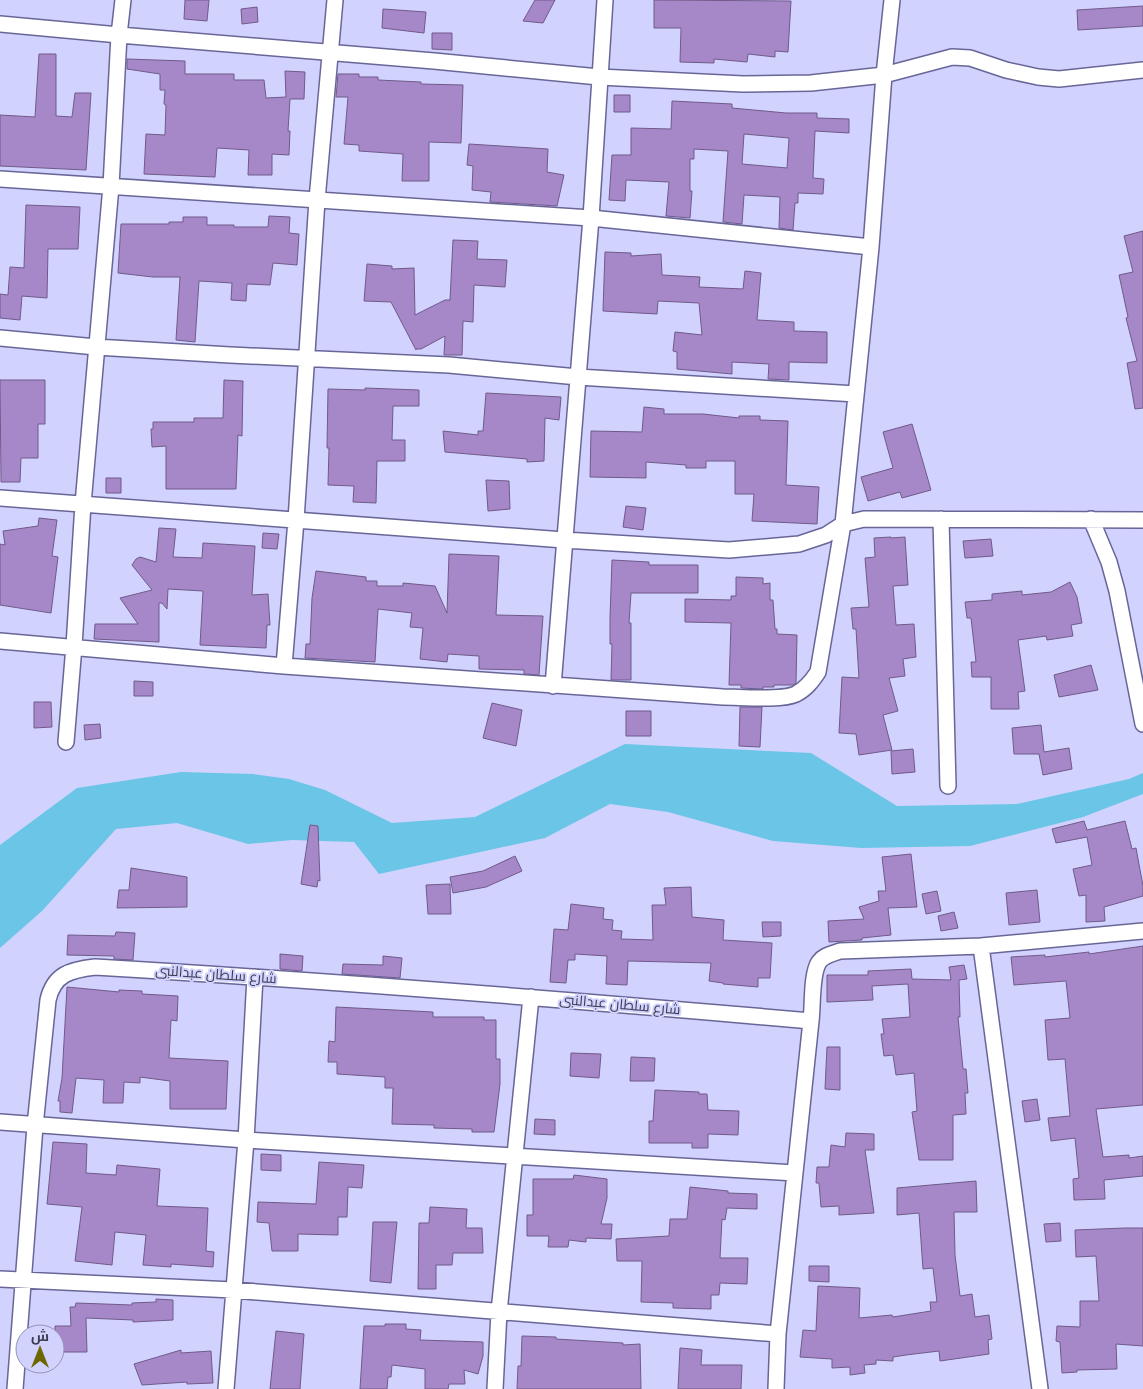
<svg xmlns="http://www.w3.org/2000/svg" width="1143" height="1389" font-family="Poppins,Cairo,sans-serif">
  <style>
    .water { fill: #6bc5e7 }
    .building { fill: #a688c9; stroke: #705a89; fill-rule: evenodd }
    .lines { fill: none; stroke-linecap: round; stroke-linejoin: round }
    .minor-casing { stroke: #686697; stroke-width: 18 }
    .minor { stroke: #fff; stroke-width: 15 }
    .labels { text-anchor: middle; stroke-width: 4; stroke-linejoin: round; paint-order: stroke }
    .street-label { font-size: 14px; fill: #3a3a50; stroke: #d1d2fe }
  </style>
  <rect width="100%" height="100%" fill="#d1d2fe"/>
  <path class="water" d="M625,744L811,753L897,806L1017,804L1129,779L1143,773V794L1083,817L970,846L861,848L773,841L668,812L610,804L545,838L379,874L354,842L292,840L248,844L177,823L116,829L42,911L0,948V845L77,788L181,772L253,774L289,779L325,790L392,823L475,817Z"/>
  <path class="building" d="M185,0H209L207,21L184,19Z
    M535,0H555L543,23L523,21Z
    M654,0L791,1L788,52L775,51V57L748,54L747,62L714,59V63L680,62L681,28H654Z
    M1143,6V26L1078,30L1077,10Z
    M257,7L258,22L242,24L241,9Z
    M383,9L426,12L424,33L382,28Z
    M432,33H452V50L432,49Z
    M39,54H56V116L72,117L75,93H91L86,170L0,166V115L35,117Z
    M127,59L185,61V74H234V80H264L266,98L286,97L285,71L305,72L304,99H290L288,131H290L289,155L272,154V175H248L249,150L217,148L215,177L144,174L146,134L165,135L166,105L164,104L165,90H160V74L127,69Z
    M338,74H359V77H378V80L421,82V84L463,85L461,143L429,142V181H402L403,154L359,151V145L344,144L348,97H336Z
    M614,95H630V112H614Z
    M672,101L732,104V108L786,113H817V118L849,119V133L815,131L813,178L824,179L823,194L798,193V203H795L793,230L779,228L780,197L744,195L742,224L723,222L728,151L694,149V159H690V191H692L690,218L666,216L669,182L626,180L625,201L609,200L612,155H631V128L671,129ZM744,134L789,138L787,168L742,164Z
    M469,144L548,149L547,172L564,175L557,206L490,202L491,192L472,190L473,166L467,165Z
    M26,205L80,207L78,249H48L47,298L22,296L20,320L0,318V294L8,295L10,267L24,268Z
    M269,216L290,217L289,233L299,234L297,265L273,263L270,285L247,284L246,301L231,300L232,283L199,281L195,342L176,340L180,277H153L118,273L121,224H169V222H183V217H207V225H234V227H268Z
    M1143,231V408L1135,409L1127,363L1137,361L1126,318L1128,317L1119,275L1133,272L1124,236Z
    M453,240L478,241L477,259L507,260L505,287L474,285L473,322L463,321L462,355H444L445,336L421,349H416V350L391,302L364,301L367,264L392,266V269L414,268L415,315L445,300H450Z
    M605,252L631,253V256L661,254L662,275L700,277L699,287L743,289L745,271L761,273L757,320L794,322V331L827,332V363L789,362V380L768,379L769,364L732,362V374L677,369V352L673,351L675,332L702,335L699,303L658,301L657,314L603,311Z
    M0,380H45V424H38V458H21L20,482H1Z
    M224,380L243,381L242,436L238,435L236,489H166V446L152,447L151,429H153V422H194V418H223Z
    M365,388L419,390V406H393L392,440H405V461H377L376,503L353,502L354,486L328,485L329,448H327L328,389L365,390Z
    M486,393L561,397L559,420L545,418L544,461L527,462V459L445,452L443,431L478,435V431H483Z
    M644,407L664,409V414H703L739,418V416H760V420L788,421L786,485L819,487L817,524L752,521L754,494H735V461H706V468H686V465L646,462V478L590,477L591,431L642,432Z
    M912,424L931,490L902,498L900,492L868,501L861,477L893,468L883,432Z
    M106,478H121V493H106Z
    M486,480L509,481L510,509L488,511Z
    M626,506L646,508L643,530L623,527Z
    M39,518L57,520L52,556L58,557L51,613L0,605V544L5,545L3,531L38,526Z
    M159,528L176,529L173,557L202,558L203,543L255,546L252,595L268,594L270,625H267L266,648L200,645L203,591L168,589L167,609L162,603H159V642L94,639L95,624H138L120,598L152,590L132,565L136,559L140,557L156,562Z
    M263,533L279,534L277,549L262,548Z
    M891,537V538L905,537L908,585L893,586L896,625L914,624L916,657L903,659L905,676L889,678L898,711L883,715L892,750L859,755L856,734L839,733L842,677L859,678L856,629H853L851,608L869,607L865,558L875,557L874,538Z
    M991,539L993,556L965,558L963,541Z
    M449,554L499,556L496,615L543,616L539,675L524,674V670L479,669V656L448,654L447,662L420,659L423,628L410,627L412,613L378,609L375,662L305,658L306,644H310L312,598L316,571L366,577V581H377V586H403V583L435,586L447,613Z
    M612,560L649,562V565H698V593H631L629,623H631V680H611L612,644H610V618Z
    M736,577L763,578V584L770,583V600H773L775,629H777V634L797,635L796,683L793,685H774V687H763V689H761L741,688V685H729L731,623L685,622V599L731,600V596H736Z
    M1070,582L1077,597L1082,623L1071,625L1073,636L1047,640L1046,636L1018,640L1025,691L1018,692L1019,709H991V677H972L971,662H976L971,618H967L965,602L992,600V594L1022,591V595L1051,592Z
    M1091,665L1098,690L1059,697L1054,675Z
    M134,681L153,682V696H134Z
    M34,702H51L52,727L34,728Z
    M492,703L522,710L516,746L483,738Z
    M740,707H762L760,747L739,746Z
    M626,711H651V736H626Z
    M100,724L101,738L85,740L84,725Z
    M1041,725L1044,752L1069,748L1072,769L1043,775L1039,754H1014L1012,728Z
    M913,749L915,772L892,774L891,751Z
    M1084,821L1087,830L1125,821L1132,849L1136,848L1143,886V896L1104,907L1105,921L1086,922V895L1079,896L1073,869L1092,865L1087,837L1056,843L1052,829Z
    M310,825L318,826L320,881L318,880L317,887L301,884Z
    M911,854L917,907L888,908L891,935L862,938V940L829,942L828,921L864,919L859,907L879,901L878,891H886L882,857Z
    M515,856L522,871L486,887L453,893L450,877L483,871Z
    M131,868L187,877V907L117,908L119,890H129Z
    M450,884L451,914H428L426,885Z
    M691,887L692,917L724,920L723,940L772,943L770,978H758V987L723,984V983L709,981L711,963L628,961L627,985L606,984L607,956L575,954V960H568L566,983L550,982L554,929L568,930L571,904L604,908L603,919L613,920L612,930L622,931L621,939L653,940L652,905H666L664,888Z
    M1037,890L1040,922L1009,925L1006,893Z
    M937,891L941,911L926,914L922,894Z
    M954,912L958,928L941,931L938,916Z
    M762,922H781V936L763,937Z
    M116,932L135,933L133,960L114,959V956L67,955L68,935L115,936Z
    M1143,946V1105L1096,1109L1103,1157L1129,1155V1158L1143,1156V1176L1104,1180L1105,1199L1074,1200L1073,1179L1079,1178L1075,1138L1051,1141L1048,1118L1070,1116L1065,1059L1048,1060L1045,1020L1070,1018L1066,981L1014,985L1011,957L1045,955V957L1089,952V954Z
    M280,954L303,956L302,971L280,969Z
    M383,956L402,958L400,978L342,974L343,964L383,965Z
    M964,965L967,979L959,980L960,1017H958L963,1069H966L968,1093H965L966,1114L953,1115V1160H919L912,1112L917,1111L914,1073L896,1075L893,1055L884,1056L881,1034H884L882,1019L910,1017L908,984L872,986L873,1000L827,1002V975H868V971L911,969L912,979L951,980L949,967Z
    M67,987L119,992V990L142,991V994L178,996L177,1021L171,1020L169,1058L228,1061L226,1109H170V1081L140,1077V1083L124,1082L123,1103H103L104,1080L76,1078L72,1113L60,1112V1101H58L62,1078Z
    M336,1007L433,1012V1017H484V1020H496V1059H500V1084L494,1132H472V1129L434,1128V1125L392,1124L393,1088H385V1077L337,1074V1062H328L329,1041L335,1042Z
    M827,1047H840V1090L825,1089Z
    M571,1053L601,1054L599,1078L570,1076Z
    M631,1057L655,1058L654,1081H630Z
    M655,1090L699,1092V1094H707L708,1110L739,1111L738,1135L708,1134V1148H692V1143H649V1121H653Z
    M1037,1099L1040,1120L1025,1122L1022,1101Z
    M535,1119L555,1120V1135L534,1134Z
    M846,1133L874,1134V1150H865L874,1213L839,1215V1206L821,1207L819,1183H816L817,1167H829L831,1145L845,1147Z
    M53,1142L87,1144L86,1173L116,1175L117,1165L160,1169L157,1206L208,1208L206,1251L214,1252L213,1267L171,1264V1267L143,1265L146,1235L115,1232L112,1265L75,1261L82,1207L47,1204Z
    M261,1154L281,1155V1171L261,1170Z
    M319,1162L364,1165L362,1188L348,1187L347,1217H338V1235L298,1234V1251H272L269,1223L257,1222L258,1202L316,1204Z
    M574,1175L607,1179V1198L601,1224H612L611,1239L586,1238V1242L569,1240L568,1247H548L549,1236H527V1215H533V1179H573Z
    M976,1181L977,1212H954L955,1255L960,1296L972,1294L975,1317L989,1315L992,1339L988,1340L989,1354L940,1361L939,1351L906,1355L893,1357V1361L876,1360V1364L864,1365L865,1373L850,1375V1367L832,1368V1359L800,1357L803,1330L816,1331L818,1286L860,1288L859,1318L892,1315L893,1317L931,1311L930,1302H937L933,1268L923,1269L919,1213L897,1215V1188Z
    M690,1187L728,1191V1193L757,1194V1209L727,1208L725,1220L722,1219L720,1258H748L747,1284L720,1283L719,1295H711V1309L673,1308V1303L641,1302L642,1261H617L616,1239L669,1236L670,1219H687Z
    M430,1207L467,1209L466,1228H482L483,1253H453L452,1265H436V1289H418L419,1223H429Z
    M373,1222H397L391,1283L370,1281Z
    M1060,1223L1061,1241L1046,1242L1044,1224Z
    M1125,1228H1143V1346L1116,1344L1117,1369L1077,1370V1372L1062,1373L1060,1342L1056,1341L1057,1326L1080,1327V1301H1099L1096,1256L1076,1257L1075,1230Z
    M809,1266H829V1282L809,1281Z
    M156,1299L173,1300V1320L133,1322V1320L86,1318L87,1352H55V1326H71L70,1307H75L76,1303L132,1305V1303L156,1302Z
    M385,1324H406V1329L421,1330L420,1340L483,1342V1356L478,1374L464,1370L465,1384H449L448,1389H425V1369L392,1365L391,1377H388L387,1389H360L364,1326H385Z
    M276,1331L304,1334L300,1389H270Z
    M522,1336L556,1337V1339L623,1343V1345L640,1344L641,1389H517L518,1366H521Z
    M680,1348L702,1350L701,1365H742L741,1389H678Z
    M181,1350V1353L211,1351L213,1383L187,1384V1382L142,1385L134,1364Z"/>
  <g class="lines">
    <g class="minor-casing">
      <path id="minor" d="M0,24L119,35L434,61L599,77L743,84L811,83L884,75L952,57L970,58L1006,70L1038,77L1059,79L1143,70
        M0,179L591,218L871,247
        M0,338L96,347L230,355L449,365L578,377L856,394
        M0,498L564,540L729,550L799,544L826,535L843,524L864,519L1143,520
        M941,519L948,786
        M1091,519L1109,562L1117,591L1143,724
        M0,641L284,666L723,697C741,697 781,701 796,694C806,689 812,681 818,672L843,524L871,247L884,75L892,0
        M284,666L296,520L317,200L335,0
        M553,686L591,218L605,0
        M66,742L74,646L83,504L111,186L119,35L123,0
        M981,946L1143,931
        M811,1021C813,1006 811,974 819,962C824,955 832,954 840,951L981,946L1040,1389
        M0,1122L246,1140L795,1173
        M0,1279L233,1290L778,1334
        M15,1389L35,1126L48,1000C54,974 70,970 95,967C334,981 573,1000 811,1021L778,1334L776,1389
        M226,1389L246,1140L255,977
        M495,1389L499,1312L531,997"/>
    </g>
    <use href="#minor" class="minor"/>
  </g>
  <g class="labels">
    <g class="street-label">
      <text transform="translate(216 974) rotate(4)" y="5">شارع سلطان عبدالنبى</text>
      <text transform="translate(620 1004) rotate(5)" y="5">شارع سلطان عبدالنبى</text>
    </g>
  </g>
  <g transform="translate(40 1349)"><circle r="24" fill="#d1d2fe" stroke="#9595b8"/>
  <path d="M0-4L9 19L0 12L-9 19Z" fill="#6e6700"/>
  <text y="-8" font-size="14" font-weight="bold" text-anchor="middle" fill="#3a3a50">ش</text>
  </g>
</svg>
